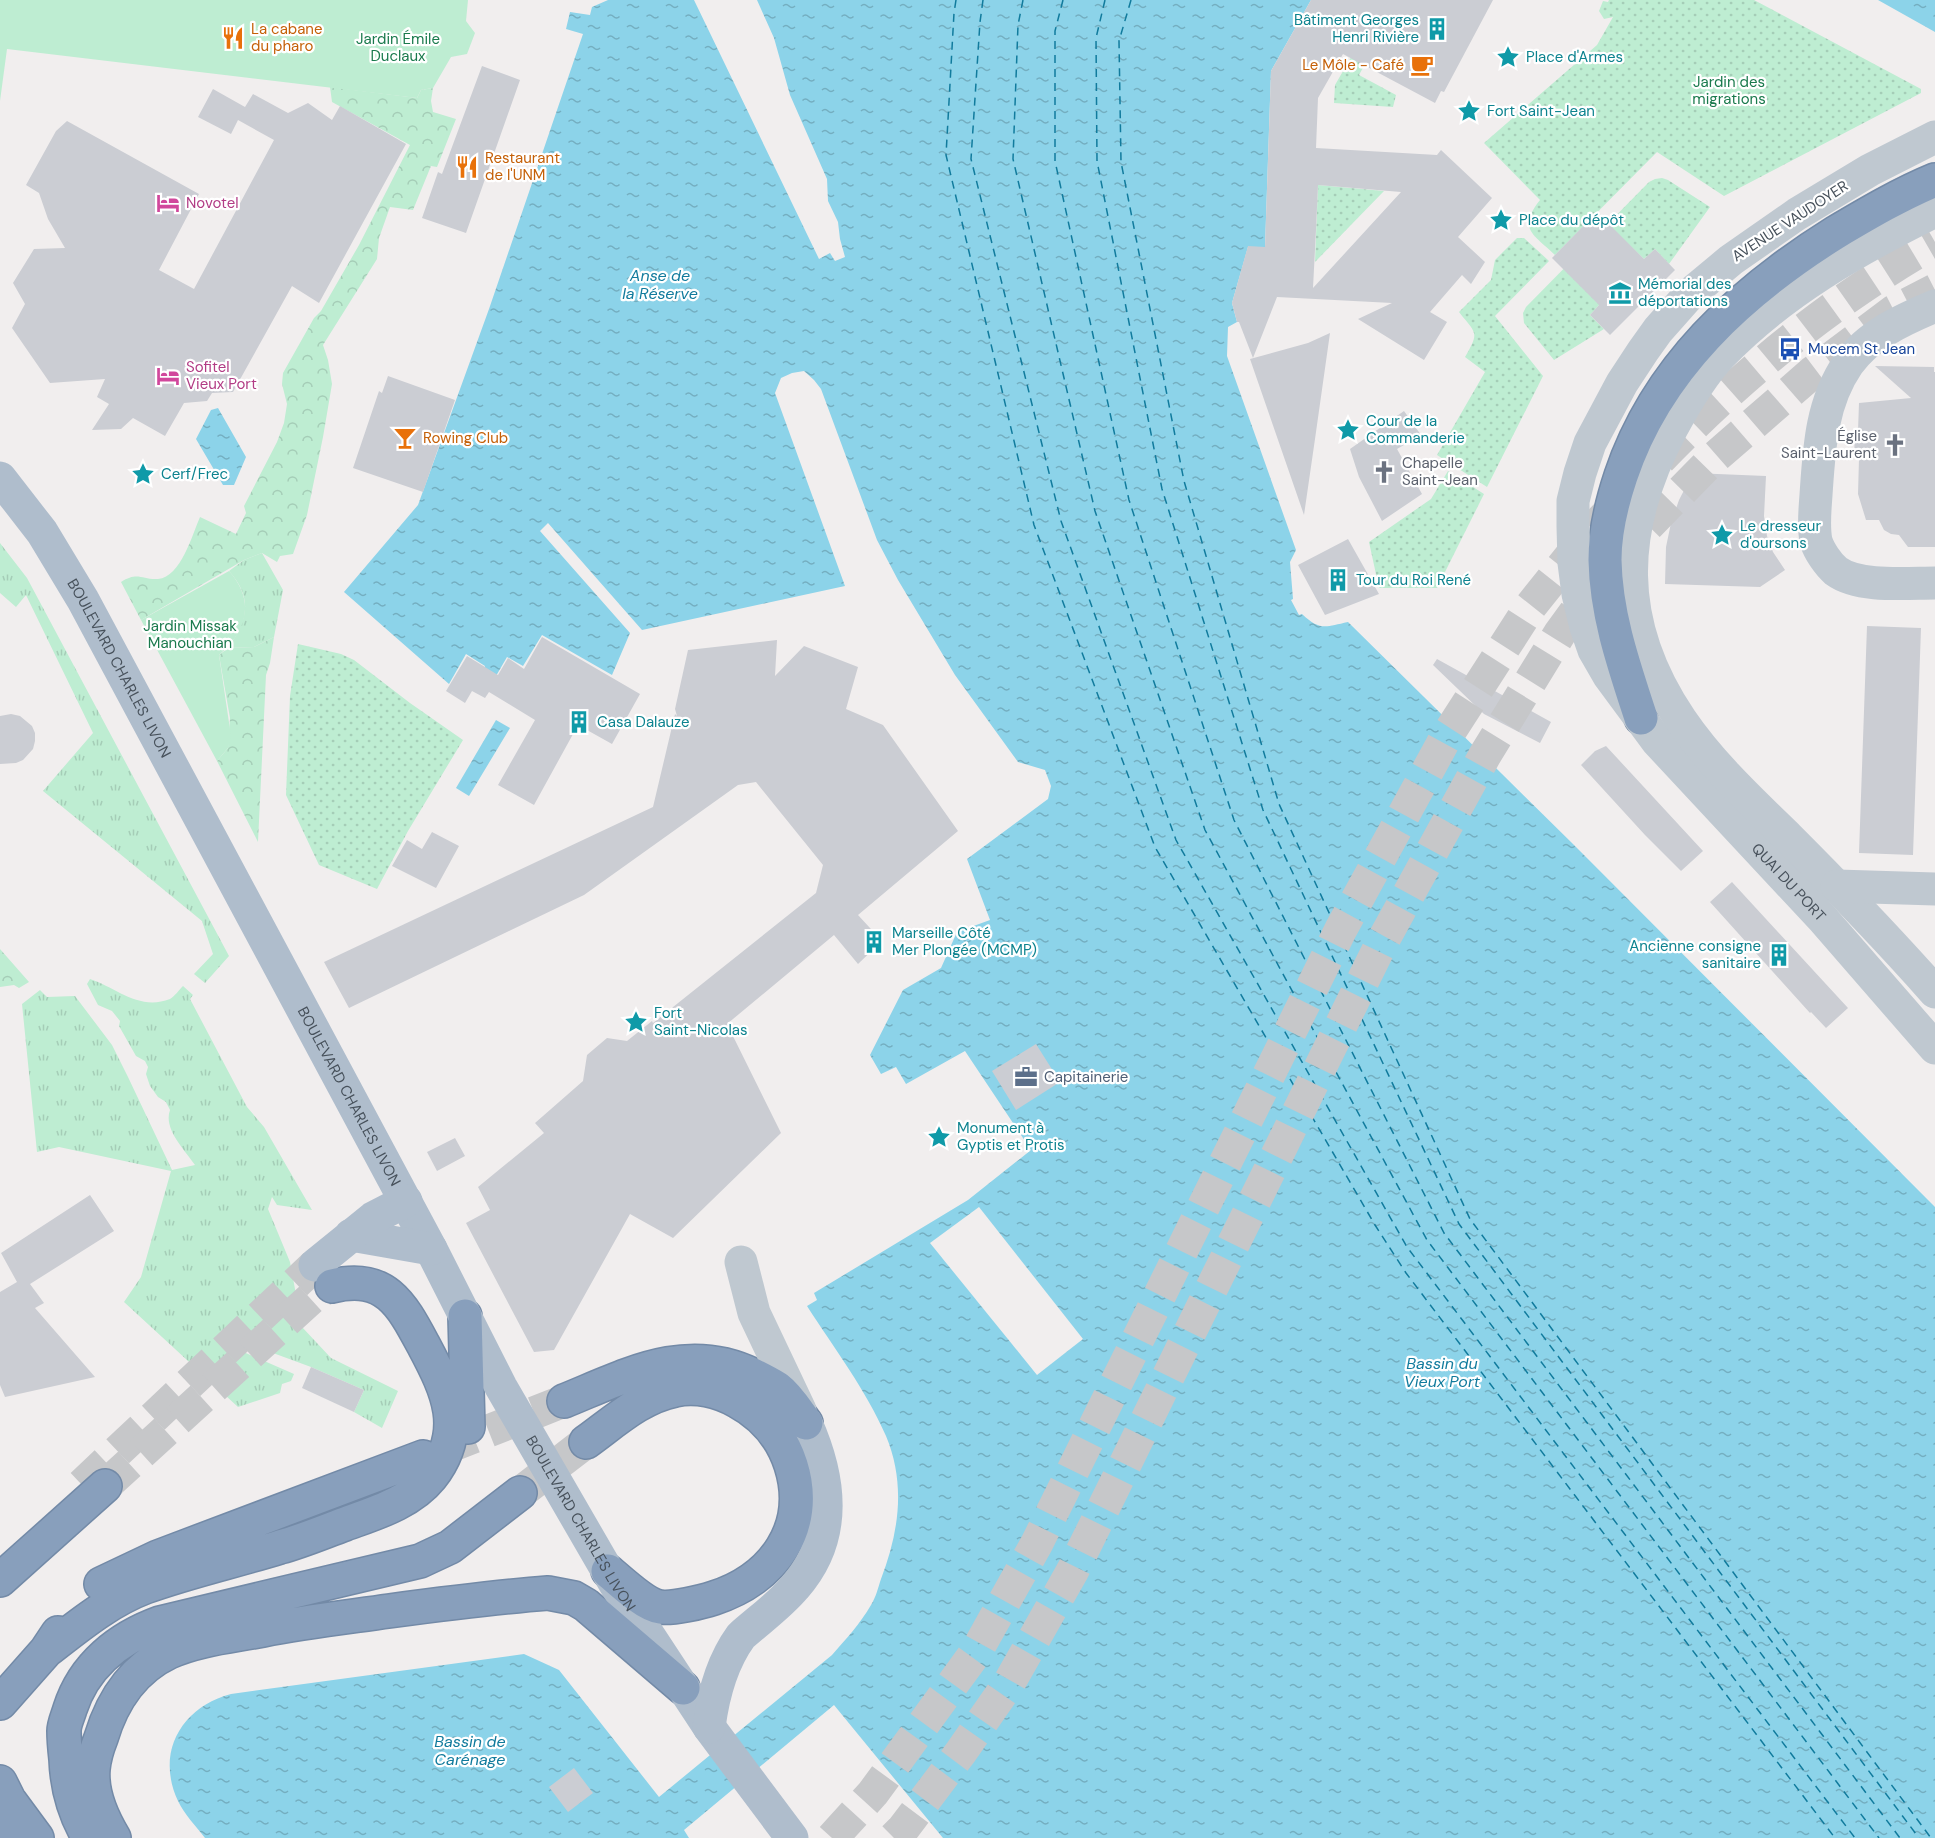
<svg xmlns="http://www.w3.org/2000/svg" width="1935" height="1838" font-family="'DM Sans',sans-serif">
  <style>
    .grass { fill: url(#grass-tufts) }
    .forest { fill: url(#forest-crowns) }
    .park { fill: #beedd2 }
    .garden { fill: url(#garden-dots) }
    .water { fill: url(#water-ripples) }
    .pier { fill: #f1eeee }
    .lines { fill: none; stroke-linecap: round; stroke-linejoin: round }
    .ferry { stroke: #117b9d; stroke-width: 1.5; stroke-dasharray: 8 6; stroke-linecap: butt }
    .building { fill: #cbcdd3; fill-rule: evenodd }
    .major-tunnel { stroke: #c6c7c9; stroke-width: 33; stroke-dasharray: 33 16; stroke-linecap: butt }
    .highway-tunnel { stroke: #c6c7c9; stroke-width: 33; stroke-dasharray: 33 16; stroke-linecap: butt }
    .highway-casing { stroke: #738aa7; stroke-width: 36 }
    .minor { stroke: #bfc8d0; stroke-width: 33 }
    .major { stroke: #afbdcc; stroke-width: 33 }
    .highway { stroke: #889fbc; stroke-width: 33 }
    .labels { text-anchor: middle; stroke-width: 4.5; stroke-linejoin: round; paint-order: stroke }
    .culture-label { font-size: 15px; fill: #0d838f; stroke: #fff; text-anchor: start }
    .food-label { font-size: 15px; fill: #c56008; stroke: #fff; text-anchor: start }
    .park-label { font-size: 15px; fill: #1a7a4d; stroke: #fff }
    .hotel-label { font-size: 15px; fill: #b23c85; stroke: #fff; text-anchor: start }
    .street-label { font-size: 15px; fill: #47515b; stroke: #fff }
    .transit-label { font-size: 15px; fill: #164399; stroke: #fff; text-anchor: start }
    .worship-label { font-size: 15px; fill: #5b616d; stroke: #fff; text-anchor: end }
    .service-label { font-size: 15px; fill: #4e5e75; stroke: #fff; text-anchor: start }
    .water-label { font-size: 16px; font-style: italic; fill: #117b9d; stroke: #fff }
  </style>
  <defs>
    <pattern id="grass-tufts" width="24" height="20" patternUnits="userSpaceOnUse" patternTransform="scale(1.5)"><rect width="24" height="20" fill="#beedd2"/><path d="M3 7l-1-3M5 7V3M7 7l1-3M15 17l-1-3M17 17v-4M19 17l1-3" fill="none" stroke="#a5cdb7"/></pattern>
    <pattern id="forest-crowns" width="20" height="18" patternUnits="userSpaceOnUse" patternTransform="scale(1.5)"><rect width="20" height="18" fill="#beedd2"/><path d="M2 6a3 3 0 1 1 6 0M12 15a3 3 0 1 1 6 0" fill="none" stroke="#a5cdb7"/></pattern>
    <pattern id="garden-dots" width="8" height="8" patternUnits="userSpaceOnUse" patternTransform="scale(1.5)"><rect width="8" height="8" fill="#beedd2"/><path d="M2 2h.1M6 6h.1" fill="none" stroke="#a5cdb7" stroke-width="1.8" stroke-linecap="round"/></pattern>
    <pattern id="water-ripples" width="26" height="14" patternUnits="userSpaceOnUse" patternTransform="scale(1.5)"><rect width="26" height="14" fill="#8cd3e9"/><path d="M2 4q2-2 4 0t4 0M15 11q2-2 4 0t4 0" fill="none" stroke="#74aec0"/></pattern>
  </defs>
  <rect width="100%" height="100%" fill="#f1eeee"/>
  <path class="grass" d="M0,543L27,578L229,956L205,983L194,974L213,954L202,921L43,791L93,733L26,595L16,607L0,593Z
    M262,553L283,590L274,637L254,647L228,648C248,620 253,598 229,571L244,560Z
    M90,979C117,988 139,1011 170,999C175,996 179,990 183,986L193,995L190,999L247,1107L264,1127L312,1210L277,1205L272,1197L268,1209L290,1262L302,1327L331,1358L398,1391L382,1428L354,1412L364,1390L311,1367L243,1342L239,1350L294,1374L291,1381L282,1384L280,1393L238,1407L124,1302L141,1277L171,1171L59,1147L37,1152L22,1004L40,990L47,997L75,996L112,1045L128,1077L172,1170L195,1165C185,1150 163,1129 170,1110L166,1102L158,1097L150,1086L146,1074L148,1067L145,1061L136,1056L119,1026L120,1021L112,1011L98,1005L87,984Z"/>
  <path class="forest" d="M330,87L417,98L421,90L433,88L431,101L433,112L456,119L437,167L431,166L413,210L390,207L379,238L377,259L323,345L328,360L332,384L323,437L307,515L293,554L280,556L277,562L262,553L244,560L141,620L121,582C138,571 142,580 158,579C181,577 192,535 200,517L236,534L246,513L244,506L277,442L284,423L287,404L282,384L283,373L314,318L321,311L359,245L410,145L332,102Z
    M274,637L270,663L266,675L258,842L217,761L228,748L230,718L219,655L228,648L254,647Z
    M0,949L29,982L19,988L14,985L0,987Z"/>
  <path class="park" d="M0,0H468L466,21L475,33L467,54L451,57L433,88L421,90L417,98L7,49L0,101Z
    M229,571C255,600 248,630 219,655L231,736L228,748L217,761L141,620Z"/>
  <path class="garden" d="M1384,0H1400L1359,75L1396,95L1393,107L1334,103L1335,85Z
    M1609,0H1754L1921,89V93L1724,196L1657,152L1555,255C1533,234 1517,229 1540,200L1484,143L1597,45L1613,17L1604,19L1599,11L1603,1L1608,2Z
    M1662,178L1668,180L1710,207L1669,264L1655,249L1644,259L1621,237L1599,305L1590,315L1604,329L1554,360L1524,323L1523,313L1526,307L1649,182L1655,179Z
    M1318,185L1384,191L1315,262Z
    M1517,238H1524L1549,261L1495,316L1543,376L1487,487L1437,455L1485,372L1465,357C1480,331 1476,334 1459,312L1491,280L1495,260Z
    M1448,471L1484,494L1437,588H1379L1369,542L1431,499Z
    M298,644L341,654L354,660L410,703L463,740L408,831L377,889L319,865L286,795L290,696Z"/>
  <path class="water" d="M608,0H694L819,259L830,253L835,261L845,257L840,239L838,222L828,201L827,179L790,95L774,38L757,0H1311L1271,71L1265,247H1248L1232,303L1237,322L1228,327L1227,356L1296,550L1290,562L1293,599L1291,600L1299,615L1302,614C1320,631 1325,627 1348,622L1574,845L1935,1207V1838H943L834,1705L684,1830L689,1838H205C196,1826 184,1814 178,1801C155,1752 182,1707 231,1694L524,1654L559,1670L659,1797L832,1655C846,1639 860,1624 871,1605C876,1597 878,1588 881,1579C899,1532 906,1484 886,1436C866,1390 834,1348 807,1306L817,1300L814,1293L968,1200L1031,1150L965,1051L906,1084L896,1067L881,1074L870,1055L903,990L941,968L957,932L990,920L967,859L1048,799L1051,786L1045,770L1018,762L955,675L898,580L877,540L821,389L814,380L804,371L792,373L781,378L775,393L845,586L642,630L548,523L540,531L630,633L612,675L542,635L523,666L507,657L496,676L484,669L485,666L466,654L449,684L344,592L418,505L489,309L583,34L566,29L570,12L590,15L592,7Z
    M1878,0H1935V32Z
    M218,408L246,457L234,485H223L196,439L211,410Z
    M496,720L510,728L469,796L456,788Z"/>
  <path class="pier" d="M979,1207L1083,1339L1037,1375L930,1243Z"/>
  <g class="lines">
    <path class="ferry" d="M956,0L954,13L946,155L1034,525L1155,847L1375,1225L1406,1273L1835,1838
      M983,0L980,22L971,159L1061,521L1176,840L1407,1247L1855,1838
      M1023,0L1018,25L1013,159L1095,511L1205,830L1427,1240L1879,1838
      M1063,0L1055,31V161L1129,500L1234,820L1444,1233L1900,1838
      M1105,0L1096,38L1097,161L1162,489L1263,810L1459,1224L1919,1838
      M1131,0L1119,41L1121,162L1184,481L1279,804L1470,1219L1931,1838"/>
  </g>
  <path class="building" d="M1311,0H1493L1444,92L1441,91L1435,103L1343,54L1318,98L1316,148L1437,155L1441,150L1492,198L1458,237L1485,262L1471,284L1462,275L1430,312L1447,322L1424,360L1358,319L1392,303L1277,297L1253,358L1239,322H1237L1232,303L1248,246L1265,247L1271,71ZM1318,185L1401,192L1313,288L1316,230Z
    M482,66L520,80L466,233L422,218L438,172L442,174Z
    M213,89L245,107L253,94L288,113L308,103L332,120L340,106L406,144L319,303L292,286L233,392L212,393L207,401L184,403L165,436L133,418L121,429L92,430L109,404L97,397L105,379L50,383L12,328L25,304L13,283L34,249L65,248L48,219L39,193L26,185L56,131L67,121L199,194L159,270L194,289L274,140L238,120L231,134L198,117Z
    M1597,212L1644,259L1655,249L1675,270L1610,335L1590,315L1599,305L1552,258Z
    M1330,333L1315,439L1304,515L1250,359L1308,343Z
    M1875,366L1934,367V372H1935V547H1908L1899,535L1891,534L1884,530L1879,520H1866L1858,494L1859,459H1854L1855,431H1858L1859,403L1911,398Z
    M388,376L455,400L423,492L353,468L379,391L382,393Z
    M1404,411L1421,435L1397,449L1422,494L1382,521L1359,477L1350,449Z
    M1693,473L1766,476L1764,516L1767,536L1773,552L1785,570L1760,587L1665,584L1666,547L1671,523L1679,500Z
    M1348,539L1379,594L1325,615L1298,565Z
    M1867,626L1921,628L1913,855L1859,853Z
    M542,637L640,694L612,744L578,725L534,805L498,785L535,720L489,692L485,698L472,691L465,703L446,691L467,656L498,675L508,658L524,669Z
    M777,640L775,676L804,646L858,667L846,709L883,725L958,831L858,915L882,941L858,964L834,935L727,1024L781,1133L673,1238L630,1214L554,1350L534,1352L466,1223L490,1210L478,1187L544,1133L535,1123L583,1081L587,1055L607,1038L627,1041L652,1021L653,1023L816,893L823,865L756,782L738,785L584,895L349,1008L324,962L653,807L675,714L677,716L675,709L688,650Z
    M1437,659L1551,722L1540,743L1484,714L1433,665Z
    M11,714L20,716L32,726L35,733V741L33,749L23,760L16,763L0,764V716Z
    M1606,746L1703,851L1681,871L1645,835L1581,765L1595,751Z
    M432,832L459,846L436,888L392,866L407,840L422,849Z
    M1732,882L1848,1008L1826,1028L1811,1012L1810,1013L1710,902Z
    M1036,1044L1060,1082L1016,1110L992,1071Z
    M455,1138L465,1156L437,1171L427,1152Z
    M90,1195L114,1231L30,1284L44,1303L35,1308L95,1377L5,1397L0,1385V1292L17,1282L1,1253Z
    M311,1367L364,1390L354,1412L302,1388Z
    M574,1768L593,1793L568,1812L549,1787Z"/>
  <g class="lines">
    <path class="major-tunnel" d="M82,1485L315,1265"/>
    <path class="highway-tunnel" d="M1660,459C1741,375 1833,300 1935,242
      M443,1449L564,1401
      M105,1486L318,1292L332,1286
      M520,1493L586,1442
      M832,1838L873,1793L976,1652L1037,1543L1341,929L1445,739L1530,607L1589,533L1622,499
      M894,1838L903,1829L961,1752L1009,1683L1073,1570L1379,948L1485,755L1560,633L1611,563L1713,459L1813,372L1894,311L1935,290"/>
    <g class="highway-casing">
      <path id="highway" d="M1641,718C1624,666 1606,615 1605,560C1605,531 1612,503 1621,476C1657,368 1741,292 1835,233C1867,214 1901,194 1935,180
        M465,1316L468,1427
        M564,1401C626,1376 686,1342 753,1375C761,1379 769,1383 777,1388C789,1397 797,1411 806,1423
        M586,1442C614,1422 640,1397 675,1390C696,1385 719,1391 737,1401C763,1415 782,1437 791,1465C811,1528 773,1579 714,1598C702,1602 672,1609 660,1607C645,1605 620,1581 608,1571
        M0,1580L105,1486
        M101,1584L158,1557L423,1457
        M46,1651C77,1627 108,1601 145,1587C189,1571 235,1561 280,1547C302,1541 323,1532 345,1524C375,1513 410,1503 431,1477C467,1431 448,1391 424,1346C402,1305 386,1273 332,1286
        M0,1703L46,1651L58,1633
        M0,1782L9,1800L37,1838
        M0,1827L7,1838
        M89,1838C74,1813 67,1788 66,1759C65,1750 64,1740 64,1731C64,1724 68,1716 70,1709C84,1665 119,1638 160,1623L420,1561L450,1547L520,1493
        M114,1838C102,1818 91,1793 93,1769C94,1759 97,1748 101,1738C112,1701 133,1669 169,1652C198,1639 232,1636 263,1630C304,1622 347,1617 389,1611C442,1604 495,1597 548,1593L574,1598L586,1605L683,1688"/>
    </g>
    <g class="minor">
      <path id="s1" d="M1935,137L1870,170L1797,214L1731,260L1689,295L1658,330L1643,351L1622,383L1590,443L1580,473L1573,501V526L1574,563L1578,594L1586,627L1594,650L1609,676L1657,741L1822,918L1935,1048"/>
      <path d="M1935,211C1858,249 1782,292 1721,355C1701,376 1686,402 1672,428C1618,529 1615,623 1681,720C1711,764 1751,801 1789,838C1839,888 1888,939 1935,992"/>
      <path d="M1935,306C1904,319 1868,335 1848,364C1821,403 1819,450 1816,495C1815,510 1813,526 1816,541C1819,551 1828,564 1836,571C1859,588 1908,583 1935,583"/>
      <path d="M1837,886L1935,889"/>
      <path d="M741,1262L754,1313L800,1410"/>
    </g>
    <g class="major">
      <path id="s2" d="M0,478L42,532L83,600L431,1249L501,1387L615,1584L709,1727L792,1838"/>
      <path d="M351,1235L431,1249"/>
      <path d="M315,1265L373,1218L406,1201"/>
      <path d="M709,1727C713,1696 722,1662 741,1636C759,1620 780,1605 795,1587C838,1538 831,1479 806,1423"/>
    </g>
    <use href="#highway" class="highway"/>
  </g>
  <defs>
    <g id="building-bare" transform="scale(1.8)"><path d="M-4-6H4V6H1V3H-1V6H-4ZM-2.5-4.3h1.7v1.8h-1.7ZM.8-4.3h1.7v1.8H.8ZM-2.5-1h1.7V.8h-1.7ZM.8-1h1.7V.8H.8Z" fill="#0f9aa8" stroke="#fff" stroke-width="2.5" paint-order="stroke"/></g>
    <g id="restaurant-bare" transform="scale(1.8)"><path d="M-5-6h1v4h1v-4h1v4h1v-4h1v5L-1.5 .5V6h-2V.5L-5-1ZM5-6V6H3V1.5H1.5Q1.5-4 5-6Z" fill="#e8710a" stroke="#fff" stroke-width="2.5" paint-order="stroke"/></g>
    <g id="sight-bare" transform="scale(1.8)"><path d="M0-6L1.8-2.2L6-1.7L2.9 1.2L3.7 5.4L0 3.3L-3.7 5.4L-2.9 1.2L-6-1.7L-1.8-2.2Z" fill="#0f9aa8" stroke="#fff" stroke-width="2.5" paint-order="stroke"/></g>
    <g id="cafe-bare" transform="scale(1.8)"><path d="M-5.5-4.5H6V0H3Q3 3.5 0 3.5H-2.5Q-5.5 3.5-5.5 0ZM3-3.2v2h1.7v-2ZM-6 4.5H4V6H-6Z" fill="#e8710a" stroke="#fff" stroke-width="2.5" paint-order="stroke"/></g>
    <g id="hotel-bare" transform="scale(1.8)"><path d="M-6-4.5h1.5V1H6V5H4.5V3h-9V5H-6ZM-4 0a1.8 1.8 0 1 1 3.6 0ZM.5 0V-2.5h3Q6-2.5 6 0Z" fill="#d1479c" stroke="#fff" stroke-width="2.5" paint-order="stroke"/></g>
    <g id="museum-bare" transform="scale(1.8)"><path d="M0-6L6-3V-2H-6V-3ZM-5-1h2V3h-2ZM-1-1h2V3h-2ZM3-1h2V3H3ZM-6 4H6V6H-6Z" fill="#0f9aa8" stroke="#fff" stroke-width="2.5" paint-order="stroke"/></g>
    <g id="bus-bare" transform="scale(1.8)"><path d="M-5-6H5V4H4V6H2V4H-2V6H-4V4H-5ZM-3.5-4V0h7V-4ZM-3.5 1.2v1.5H-2V1.2ZM2 1.2v1.5H3.5V1.2Z" fill="#1a4fb4" stroke="#fff" stroke-width="2.5" paint-order="stroke"/></g>
    <g id="bar-bare" transform="scale(1.8)"><path d="M-6-5H6L.8 .8V4.5H3.5V6h-7V4.5H-.8V.8Z" fill="#e8710a" stroke="#fff" stroke-width="2.5" paint-order="stroke"/></g>
    <g id="church-bare" transform="scale(1.8)"><path d="M-1.2-6h2.4v3.5h3.3v2.4h-3.3V6h-2.4V-.1h-3.3v-2.4h3.3Z" fill="#6b7280" stroke="#fff" stroke-width="2.5" paint-order="stroke"/></g>
    <g id="office-bare" transform="scale(1.8)"><path d="M-6-3h4V-5.5h4V-3h4V5H-6ZM-1-4.5V-3h2v-1.5ZM-6 0V1H6V0Z" fill="#5c6f8a" stroke="#fff" stroke-width="2.5" paint-order="stroke"/></g>
  </defs>
  <g fill-rule="evenodd">
    <use href="#building-bare" x="1437" y="29"/>
    <use href="#restaurant-bare" x="233" y="38"/>
    <use href="#sight-bare" x="1508" y="57"/>
    <use href="#cafe-bare" x="1422" y="65"/>
    <use href="#sight-bare" x="1469" y="111"/>
    <use href="#restaurant-bare" x="467" y="167"/>
    <use href="#hotel-bare" x="168" y="203"/>
    <use href="#sight-bare" x="1501" y="220"/>
    <use href="#museum-bare" x="1620" y="293"/>
    <use href="#bus-bare" x="1790" y="349"/>
    <use href="#hotel-bare" x="168" y="376"/>
    <use href="#sight-bare" x="1348" y="430"/>
    <use href="#bar-bare" x="405" y="438"/>
    <use href="#church-bare" x="1895" y="445"/>
    <use href="#church-bare" x="1384" y="472"/>
    <use href="#sight-bare" x="143" y="474"/>
    <use href="#sight-bare" x="1722" y="535"/>
    <use href="#building-bare" x="1338" y="580"/>
    <use href="#building-bare" x="579" y="722"/>
    <use href="#building-bare" x="874" y="942"/>
    <use href="#building-bare" x="1779" y="955"/>
    <use href="#sight-bare" x="636" y="1022"/>
    <use href="#office-bare" x="1026" y="1077"/>
    <use href="#sight-bare" x="939" y="1137"/>
  </g>
  <g class="labels">
    <g class="culture-label">
      <text x="1419" y="25" text-anchor="end">Bâtiment Georges<tspan x="1419" dy="17">Henri Rivière</tspan></text>
      <text x="1526" y="62">Place d'Armes</text>
      <text x="1487" y="116">Fort Saint-Jean</text>
      <text x="1519" y="225">Place du dépôt</text>
      <text x="1638" y="289">Mémorial des<tspan x="1638" dy="17">déportations</tspan></text>
      <text x="1366" y="426">Cour de la<tspan x="1366" dy="17">Commanderie</tspan></text>
      <text x="161" y="479">Cerf/Frec</text>
      <text x="1740" y="531">Le dresseur<tspan x="1740" dy="17">d'oursons</tspan></text>
      <text x="1356" y="585">Tour du Roi René</text>
      <text x="597" y="727">Casa Dalauze</text>
      <text x="892" y="938">Marseille Côté<tspan x="892" dy="17">Mer Plongée (MCMP)</tspan></text>
      <text x="1761" y="951" text-anchor="end">Ancienne consigne<tspan x="1761" dy="17">sanitaire</tspan></text>
      <text x="654" y="1018">Fort<tspan x="654" dy="17">Saint-Nicolas</tspan></text>
      <text x="957" y="1133">Monument à<tspan x="957" dy="17">Gyptis et Protis</tspan></text>
    </g>
    <g class="food-label">
      <text x="251" y="34">La cabane<tspan x="251" dy="17">du pharo</tspan></text>
      <text x="1404" y="70" text-anchor="end">Le Môle - Café</text>
      <text x="485" y="163">Restaurant<tspan x="485" dy="17">de l'UNM</tspan></text>
      <text x="423" y="443">Rowing Club</text>
    </g>
    <g class="park-label">
      <text x="398" y="44">Jardin Émile<tspan x="398" dy="17">Duclaux</tspan></text>
      <text x="1729" y="87">Jardin des<tspan x="1729" dy="17">migrations</tspan></text>
      <text x="190" y="631">Jardin Missak<tspan x="190" dy="17">Manouchian</tspan></text>
    </g>
    <g class="hotel-label">
      <text x="186" y="208">Novotel</text>
      <text x="186" y="372">Sofitel<tspan x="186" dy="17">Vieux Port</tspan></text>
    </g>
    <g class="street-label">
      <text transform="translate(1790 221) rotate(-33)" y="5">AVENUE VAUDOYER</text>
      <text dy="5" stroke="none"><textPath href="#s2" startOffset="225">BOULEVARD CHARLES LIVON</textPath></text>
      <text dy="5" stroke="none"><textPath href="#s1" startOffset="988">QUAI DU PORT</textPath></text>
      <text dy="5" stroke="none"><textPath href="#s2" startOffset="711">BOULEVARD CHARLES LIVON</textPath></text>
      <text dy="5" stroke="none"><textPath href="#s2" startOffset="1197">BOULEVARD CHARLES LIVON</textPath></text>
    </g>
    <g class="transit-label">
      <text x="1808" y="354">Mucem St Jean</text>
    </g>
    <g class="worship-label">
      <text x="1877" y="441">Église<tspan x="1877" dy="17">Saint-Laurent</tspan></text>
      <text x="1402" y="468" text-anchor="start">Chapelle<tspan x="1402" dy="17">Saint-Jean</tspan></text>
    </g>
    <g class="service-label">
      <text x="1044" y="1082">Capitainerie</text>
    </g>
    <g class="water-label">
      <text x="660" y="281">Anse de<tspan x="660" dy="18">la Réserve</tspan></text>
      <text x="1442" y="1369">Bassin du<tspan x="1442" dy="18">Vieux Port</tspan></text>
      <text x="470" y="1747">Bassin de<tspan x="470" dy="18">Carénage</tspan></text>
    </g>
  </g>
</svg>
